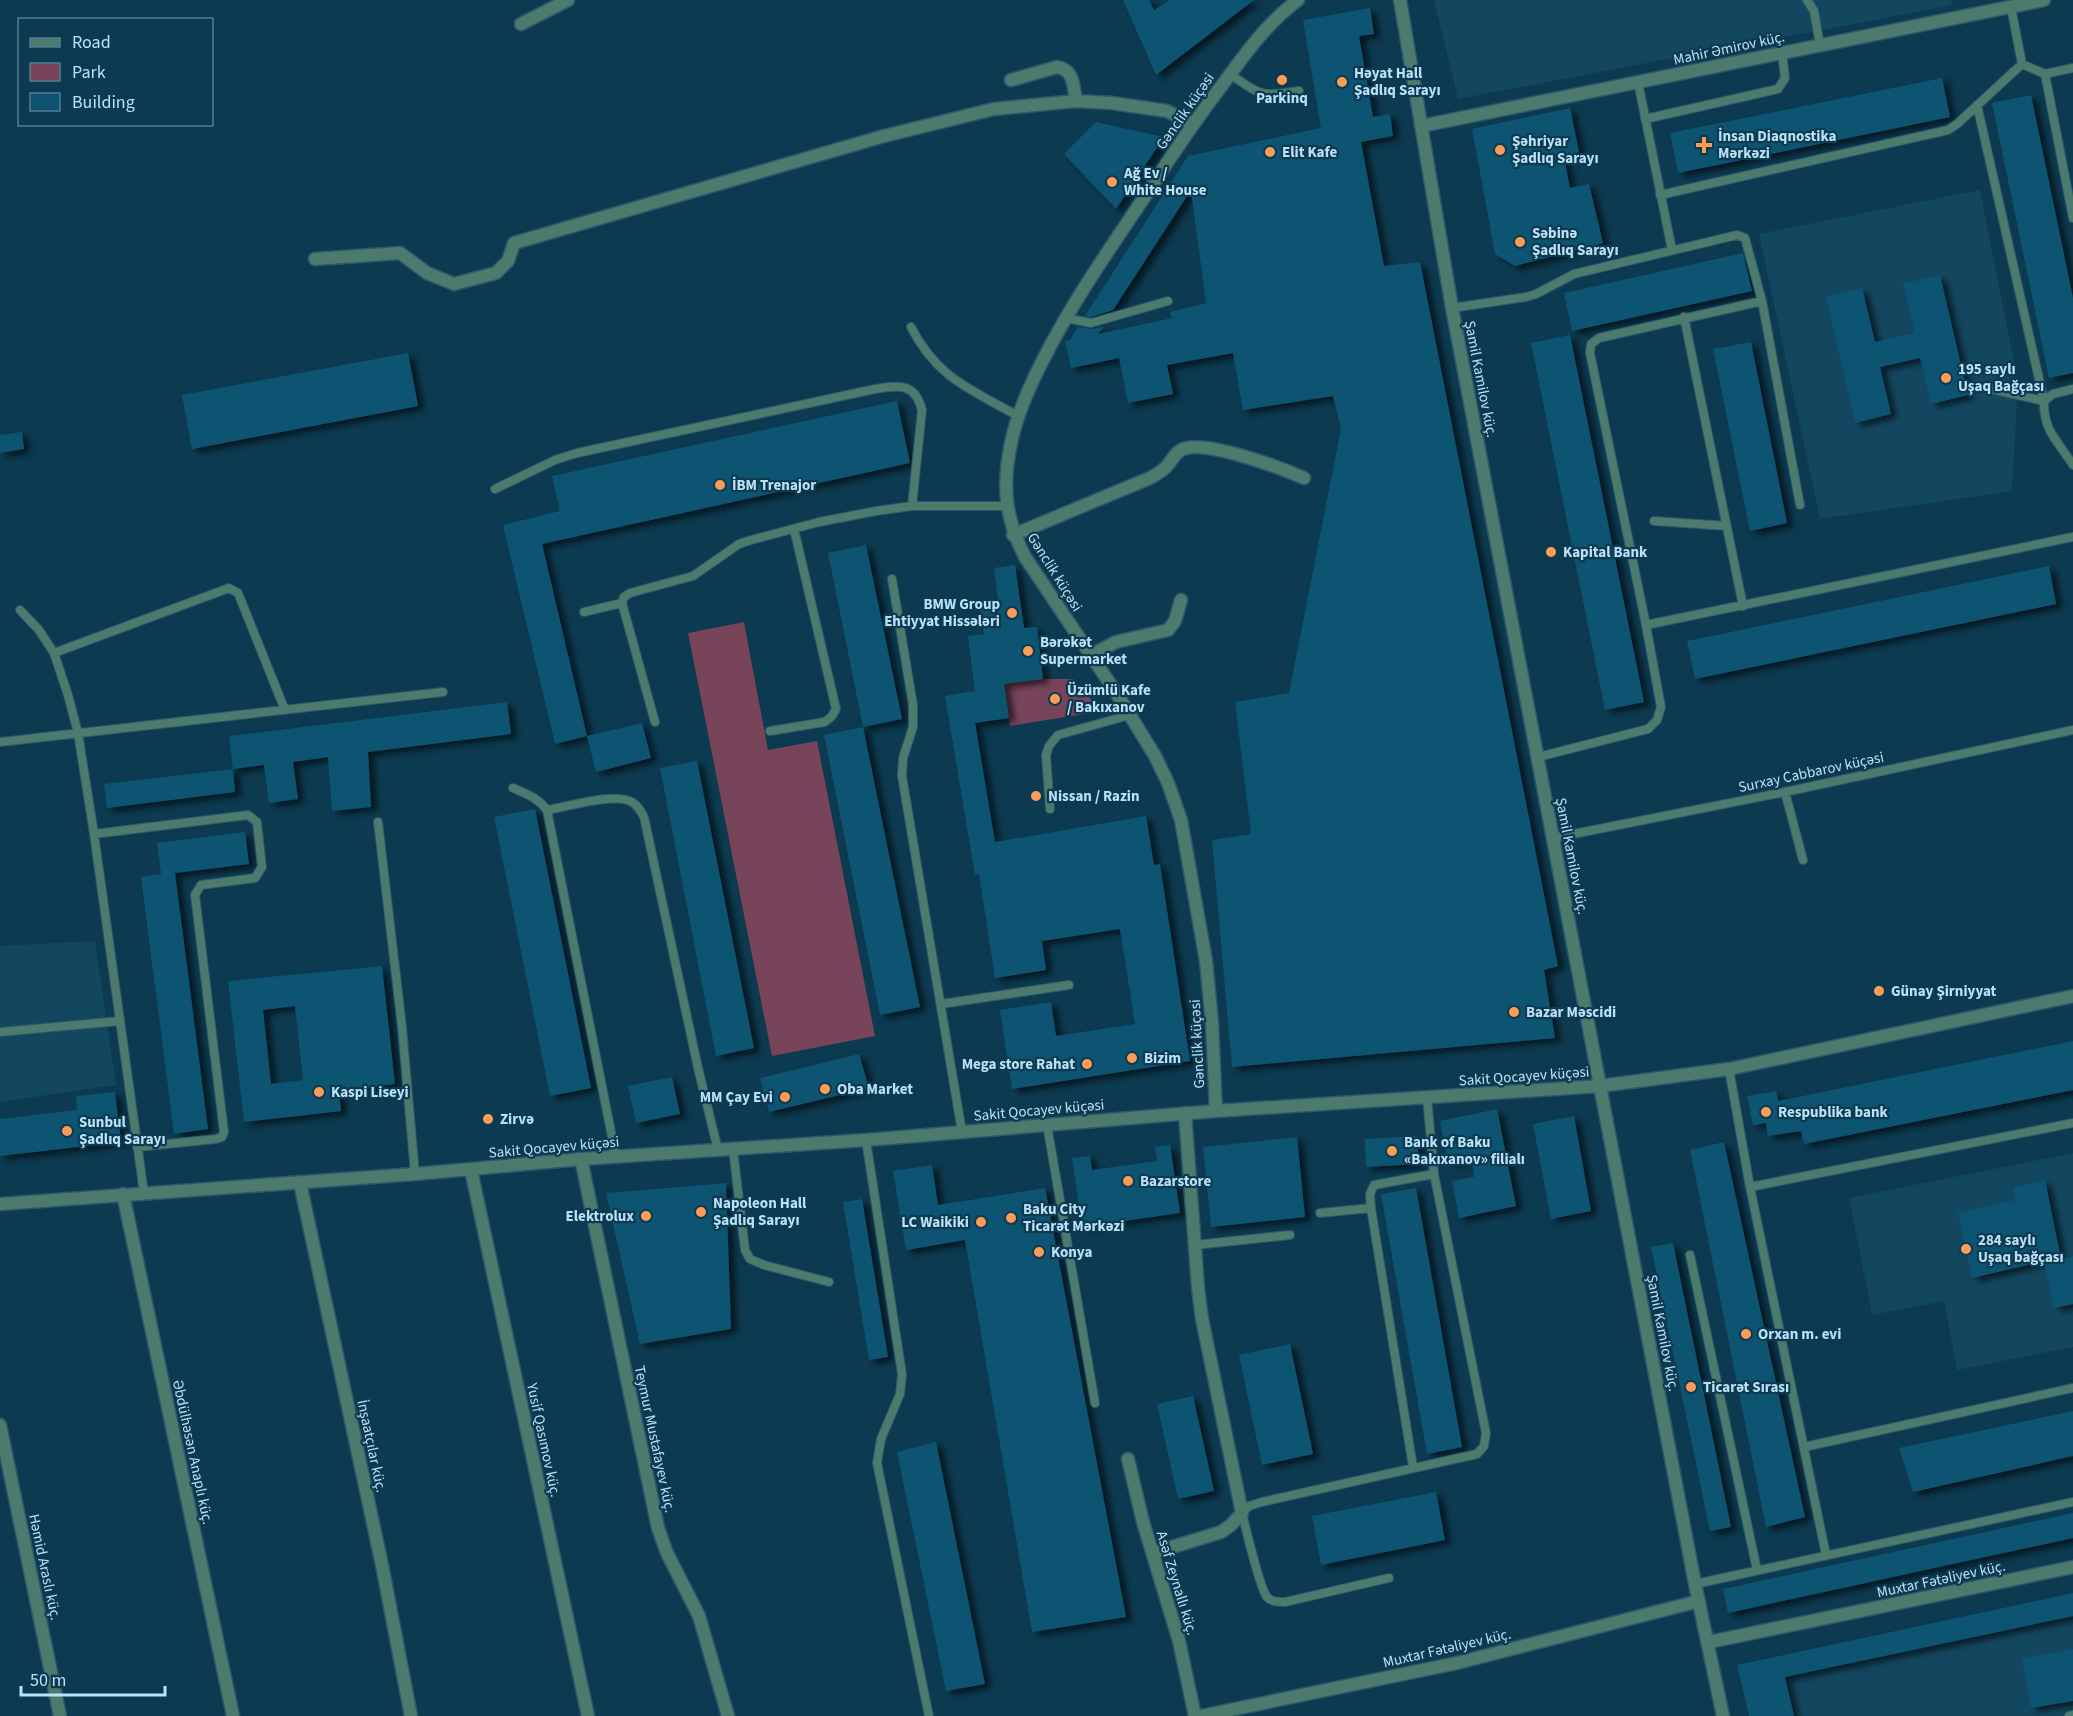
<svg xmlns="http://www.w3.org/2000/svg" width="2073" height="1716" font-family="'Source Sans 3',sans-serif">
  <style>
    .built { fill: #134760 }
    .green { fill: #784459 }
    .building { fill: #0e5372; fill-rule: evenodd; filter: url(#shadow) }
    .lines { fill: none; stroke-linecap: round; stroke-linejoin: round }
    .service-casing { stroke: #2b586e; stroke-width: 10 }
    .minor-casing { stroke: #2b586e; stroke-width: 15 }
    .tertiary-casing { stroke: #2b586e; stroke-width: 15 }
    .service { stroke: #4c7a6d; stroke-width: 8 }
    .minor { stroke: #4c7a6d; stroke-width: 12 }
    .tertiary { stroke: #4c7a6d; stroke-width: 12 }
    .poi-dot { fill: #fd9c56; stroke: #0c3a50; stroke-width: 2 }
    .labels { text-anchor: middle; stroke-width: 4.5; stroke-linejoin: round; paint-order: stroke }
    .street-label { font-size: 15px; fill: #bae1f8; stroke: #0c3a50 }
    .poi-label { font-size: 15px; font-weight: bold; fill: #bae1f8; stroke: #0c3a50; text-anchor: start }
  </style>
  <defs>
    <filter id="shadow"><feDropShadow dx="6" dy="4" stdDeviation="3" flood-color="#0009"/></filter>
  </defs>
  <rect width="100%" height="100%" fill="#0c3a50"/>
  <path class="built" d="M1434,0H1951L1953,5L1458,99Z
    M1980,190L2018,382L2012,491L1820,519L1759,234Z
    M95,941L116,1085L0,1102V946Z
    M2073,1153V1347L1957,1370L1944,1301L1872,1315L1849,1198Z
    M2073,1616V1716H1794L1786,1677Z"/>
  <path class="green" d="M744,622L768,750L817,741L875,1036L772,1056L688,633Z
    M1043,679H1073L1102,711L1010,726L1004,684Z"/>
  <path class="building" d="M1123,0H1149L1154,10L1170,0H1254L1156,75Z
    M1370,8L1374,34L1359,36L1373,117L1390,114L1393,136L1361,142L1384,266L1420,262L1558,966L1544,970L1555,1038L1232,1067L1212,840L1251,834L1235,702L1289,693L1341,429L1333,396L1243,410L1233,353L1167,365L1173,394L1128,403L1119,358L1071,368L1065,341L1070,340L1078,327L1092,329L1104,326L1098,334L1172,318L1170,312L1206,303L1191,190L1113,310L1091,317L1085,316L1188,156L1321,128L1303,20Z
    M1942,78L1950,117L1678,173L1670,133Z
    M2031,95L2073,298V373L2049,378L1992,103Z
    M1570,108L1579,152L1564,157L1570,188L1589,184L1603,243L1515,266L1495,254L1472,129Z
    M1096,122L1164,137L1116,209L1064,154Z
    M1743,253L1752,291L1572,331L1564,293Z
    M1940,275L1968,395L1931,404L1920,358L1880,367L1891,414L1855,423L1826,297L1862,288L1875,342L1915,333L1903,284Z
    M1570,335L1644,702L1605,710L1531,343Z
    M1751,342L1787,523L1750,531L1713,349Z
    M408,353L418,406L192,449L182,395Z
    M897,401L910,463L542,544L587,736L555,744L503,525L560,511L552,476Z
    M22,432L24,449L0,453V435Z
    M866,545L902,719L863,727L828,553Z
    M1015,565L1024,628L1037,627L1043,679L1004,684L1009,718L975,723L995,842L1146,816L1154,865L1160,864L1190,1061L1012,1089L1000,1010L1051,1002L1056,1036L1135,1024L1120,929L1042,941L1046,970L995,978L979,874L975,875L945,696L975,691L968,636L984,634L980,602L998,599L994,568Z
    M2049,566L2056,604L1695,679L1687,641Z
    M507,702L511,734L368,752L371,807L332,811L328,757L293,762L298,799L269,803L264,765L233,769L229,736Z
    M642,723L651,758L596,772L587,736Z
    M863,727L920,1007L880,1015L824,735Z
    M697,761L754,1048L716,1056L660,768Z
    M233,769L235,792L107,808L104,784Z
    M535,809L591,1088L550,1096L494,817Z
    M245,832L249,864L175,873L208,1129L174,1134L141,877L161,874L157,843Z
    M382,966L395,1084L339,1091L341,1111L244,1122L228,981ZM295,1006L303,1080L271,1084L263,1010Z
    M2073,1041V1090L1804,1144L1801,1131L1768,1136L1766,1123L1753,1125L1747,1096L1776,1091L1778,1101Z
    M859,1054L869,1088L769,1112L760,1078Z
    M672,1077L680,1114L636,1123L628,1086Z
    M115,1092L121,1142L0,1156V1119L77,1110L76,1096Z
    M1497,1109L1516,1206L1459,1218L1452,1181L1474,1177L1472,1161L1448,1162L1440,1121Z
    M1574,1116L1591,1211L1551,1219L1533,1124Z
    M1417,1136L1419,1164L1366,1167L1365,1139Z
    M1297,1137L1305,1217L1211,1227L1203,1147Z
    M1724,1142L1805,1517L1766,1527L1690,1150Z
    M1170,1145L1180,1213L1082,1227L1072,1158L1090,1156L1092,1170L1157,1161L1155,1147Z
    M932,1165L938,1205L1045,1188L1126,1617L1032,1632L965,1240L906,1250L893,1171Z
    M2045,1180L2061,1259L2073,1256V1304L2054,1308L2044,1261L1972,1278L1958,1213L2015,1200L2013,1188Z
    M726,1183L731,1329L640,1344L606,1193Z
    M1416,1188L1462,1447L1427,1454L1381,1194Z
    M862,1199L888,1357L869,1360L843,1202Z
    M1673,1243L1731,1527L1710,1531L1651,1247Z
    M1290,1344L1313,1454L1262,1465L1239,1355Z
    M1193,1396L1214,1491L1178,1499L1157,1404Z
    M2073,1411V1456L1913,1492L1899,1448Z
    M936,1442L985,1684L946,1691L897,1452Z
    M1436,1492L1445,1540L1321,1565L1312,1516Z
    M2073,1513V1538L1728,1613L1723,1589Z
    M2073,1593V1616L1785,1677L1794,1716H1749L1737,1665Z
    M2073,1649V1701L2031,1708L2022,1658Z"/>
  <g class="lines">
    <g class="service-casing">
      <path id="service" d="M1807,0L1814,11L1820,45
        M2011,7L2022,64
        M1230,74C1262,96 1260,97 1299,91
        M2045,74L2073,218
        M1638,82L1672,250
        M1977,105L2044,401C2043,431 2058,441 2073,465
        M1645,119L1778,89L1785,78L1782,52
        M1660,195L1948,130L1957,124L2022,64L2045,74L2073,68
        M1452,308L1526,297L1536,294L1574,274L1737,235L1745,238L1762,301L1800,505
        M1684,317L1743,606
        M1066,318L1091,323L1168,301
        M911,327C937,378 970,389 1018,416
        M1982,387L2044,401L2053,394L2073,389
        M495,489L555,460L577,453L875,389C900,385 915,383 922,410L912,506
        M1654,521L1727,526
        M892,579L913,705V727L903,758L902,776L962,1132
        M20,610L39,630L54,653L68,695L78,733L94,834
        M584,612L622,603
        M1646,625L2073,537
        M54,653L229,588L238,593L285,710
        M655,722L622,603L624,597L630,593L693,576L739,544L751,540L819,522L876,511L912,506H1007
        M770,731L825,722L832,716L836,709L794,529
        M0,742L443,692
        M1538,757L1648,729L1657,720L1661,707L1646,625L1590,353L1591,344L1599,338L1762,301
        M513,788C527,794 538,798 547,810C568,807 614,792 632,802C638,806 641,811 644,817L698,1068L718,1150
        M1785,792L1803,860
        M1050,809L1046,755L1049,746L1058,735L1130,715
        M547,810L616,1157
        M378,822L402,1027L415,1174
        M1553,838L1785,792L2073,730
        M941,1004L1069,985
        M0,1032L120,1021
        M1729,1069L1750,1187L1826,1555
        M1047,1125L1095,1403
        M866,1140L902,1374L900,1394L881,1439L877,1463L929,1716
        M137,1147L216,1139L222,1137L224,1132L195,895L201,885L255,878L262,867L257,822L248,815L94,834L144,1193
        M733,1149L745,1250L750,1259L764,1265L829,1282
        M1750,1187L2073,1123
        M1320,1213L1371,1208
        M1195,1245L1290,1235
        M1690,1255L1757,1570
        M1804,1447L2073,1388
        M1413,1467L1371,1208L1370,1194L1374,1185L1434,1174
        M1389,1578L1285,1602C1279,1602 1271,1602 1267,1597C1259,1587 1246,1528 1242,1513L1249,1506L1262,1502L1477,1454L1484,1446L1486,1433L1434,1174L1427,1097
        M1695,1584L2073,1502
        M2069,1716L2073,1715"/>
    </g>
    <g class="minor-casing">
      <path id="minor" d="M521,24L568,0
        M1011,80L1057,67C1075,70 1073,87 1076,101
        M1421,126L2044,0
        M315,259L400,253L427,273L454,284L496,273L508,261L514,243L884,136L994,109L1076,101L1112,103L1167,111L1193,124
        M1013,535L1150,478C1155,475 1161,472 1166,467C1171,462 1174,454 1181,450C1202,438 1281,468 1304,478
        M1091,655L1116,642L1168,630L1175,621L1181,600
        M1600,1086L1695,1584L1723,1716
        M581,1159L658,1528L667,1553L699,1616L728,1716
        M471,1170L588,1716
        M300,1183L382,1565L411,1716
        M123,1194L233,1716
        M0,1425L60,1716
        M1128,1459L1143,1522L1179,1641L1195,1716
        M1153,1553L1221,1532L1231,1525L1242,1513L1202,1319L1198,1288L1185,1113
        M1709,1642L2073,1567
        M1201,1716L1457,1663L1699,1601"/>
    </g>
    <g class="tertiary-casing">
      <path id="tertiary" d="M1400,0L1452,308L1600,1086
        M1216,1111L1212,1023L1206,961L1181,820L1168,783L1155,756L1117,694L1025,557C1005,518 1002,486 1011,443C1017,413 1030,385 1044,358C1074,299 1113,244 1150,189C1173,153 1197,118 1223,84C1245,54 1267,23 1298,0
        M0,1204L415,1174L581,1159L866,1140L1216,1111L1600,1086L1729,1069L2073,996"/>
    </g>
    <use href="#service" class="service"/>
    <use href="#minor" class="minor"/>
    <use href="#tertiary" class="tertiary"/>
  </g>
  <g class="poi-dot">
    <circle cx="1282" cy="80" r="6"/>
    <circle cx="1342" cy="82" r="6"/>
    <path d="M1701 136h6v6h6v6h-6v6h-6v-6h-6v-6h6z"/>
    <circle cx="1500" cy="150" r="6"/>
    <circle cx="1270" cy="152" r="6"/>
    <circle cx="1112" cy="182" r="6"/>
    <circle cx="1520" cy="242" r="6"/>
    <circle cx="1946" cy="378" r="6"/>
    <circle cx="720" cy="485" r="6"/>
    <circle cx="1551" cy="552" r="6"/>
    <circle cx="1012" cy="613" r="6"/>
    <circle cx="1028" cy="651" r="6"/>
    <circle cx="1055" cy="699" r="6"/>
    <circle cx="1036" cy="796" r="6"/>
    <circle cx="1879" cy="991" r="6"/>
    <circle cx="1514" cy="1012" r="6"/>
    <circle cx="1132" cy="1058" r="6"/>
    <circle cx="1087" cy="1064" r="6"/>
    <circle cx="825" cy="1089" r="6"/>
    <circle cx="319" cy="1092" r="6"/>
    <circle cx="785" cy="1097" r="6"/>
    <circle cx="1766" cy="1112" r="6"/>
    <circle cx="488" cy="1119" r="6"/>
    <circle cx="67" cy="1131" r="6"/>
    <circle cx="1392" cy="1151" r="6"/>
    <circle cx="1128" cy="1181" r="6"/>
    <circle cx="701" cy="1212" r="6"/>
    <circle cx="646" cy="1216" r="6"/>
    <circle cx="1011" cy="1218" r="6"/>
    <circle cx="981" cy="1222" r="6"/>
    <circle cx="1966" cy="1249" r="6"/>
    <circle cx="1039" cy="1252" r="6"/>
    <circle cx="1746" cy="1334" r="6"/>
    <circle cx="1691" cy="1387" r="6"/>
  </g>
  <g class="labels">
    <g class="street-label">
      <text transform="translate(1729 48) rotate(-12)" y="5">Mahir Əmirov küç.</text>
      <text transform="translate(1185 111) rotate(-55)" y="5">Gənclik küçəsi</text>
      <text transform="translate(1481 379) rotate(79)" y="5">Şamil Kamilov küç.</text>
      <text transform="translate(1055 572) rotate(58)" y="5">Gənclik küçəsi</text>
      <text transform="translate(1811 772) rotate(-12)" y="5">Surxay Cabbarov küçəsi</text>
      <text transform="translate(1572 856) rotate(79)" y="5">Şamil Kamilov küç.</text>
      <text transform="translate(1197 1044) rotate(-93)" y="5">Gənclik küçəsi</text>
      <text transform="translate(1524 1076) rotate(-4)" y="5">Sakit Qocayev küçəsi</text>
      <text transform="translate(1039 1110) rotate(-5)" y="5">Sakit Qocayev küçəsi</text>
      <text transform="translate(554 1147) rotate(-5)" y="5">Sakit Qocayev küçəsi</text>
      <text transform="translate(1663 1333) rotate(79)" y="5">Şamil Kamilov küç.</text>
      <text transform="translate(655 1439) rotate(78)" y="5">Teymur Mustafayev küç.</text>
      <text transform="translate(544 1440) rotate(78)" y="5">Yusif Qasımov küç.</text>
      <text transform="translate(372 1446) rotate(78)" y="5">İnşaatçılar küç.</text>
      <text transform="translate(193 1452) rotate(78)" y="5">Əbdülhəsən Anaplı küç.</text>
      <text transform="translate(45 1567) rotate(78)" y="5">Həmid Araslı küç.</text>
      <text transform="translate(1941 1579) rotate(-12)" y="5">Muxtar Fətəliyev küç.</text>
      <text transform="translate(1177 1583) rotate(73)" y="5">Asəf Zeynallı küç.</text>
      <text transform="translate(1447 1648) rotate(-13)" y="5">Muxtar Fətəliyev küç.</text>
    </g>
    <g class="poi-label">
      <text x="1354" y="78">Həyat Hall<tspan x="1354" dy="17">Şadlıq Sarayı</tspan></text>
      <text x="1282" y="103" text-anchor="middle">Parkinq</text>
      <text x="1718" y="141">İnsan Diaqnostika<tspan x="1718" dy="17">Mərkəzi</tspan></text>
      <text x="1512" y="146">Şəhriyar<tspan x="1512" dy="17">Şadlıq Sarayı</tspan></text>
      <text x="1282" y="157">Elit Kafe</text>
      <text x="1124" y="178">Ağ Ev /<tspan x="1124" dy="17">White House</tspan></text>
      <text x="1532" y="238">Səbinə<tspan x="1532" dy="17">Şadlıq Sarayı</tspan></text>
      <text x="1958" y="374">195 saylı<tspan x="1958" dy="17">Uşaq Bağçası</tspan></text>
      <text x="732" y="490">İBM Trenajor</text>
      <text x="1563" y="557">Kapital Bank</text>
      <text x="1000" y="609" text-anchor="end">BMW Group<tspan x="1000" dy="17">Ehtiyyat Hissələri</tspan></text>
      <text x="1040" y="647">Bərəkət<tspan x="1040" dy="17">Supermarket</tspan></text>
      <text x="1067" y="695">Üzümlü Kafe<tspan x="1067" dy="17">/ Bakıxanov</tspan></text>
      <text x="1048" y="801">Nissan / Razin</text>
      <text x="1891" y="996">Günay Şirniyyat</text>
      <text x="1526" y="1017">Bazar Məscidi</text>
      <text x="1144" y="1063">Bizim</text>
      <text x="1075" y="1069" text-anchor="end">Mega store Rahat</text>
      <text x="837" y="1094">Oba Market</text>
      <text x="331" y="1097">Kaspi Liseyi</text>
      <text x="773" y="1102" text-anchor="end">MM Çay Evi</text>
      <text x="1778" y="1117">Respublika bank</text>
      <text x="500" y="1124">Zirvə</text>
      <text x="79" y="1127">Sunbul<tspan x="79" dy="17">Şadlıq Sarayı</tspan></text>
      <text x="1404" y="1147">Bank of Baku<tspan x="1404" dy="17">«Bakıxanov» filialı</tspan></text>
      <text x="1140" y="1186">Bazarstore</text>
      <text x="713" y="1208">Napoleon Hall<tspan x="713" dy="17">Şadlıq Sarayı</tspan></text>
      <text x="1023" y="1214">Baku City<tspan x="1023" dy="17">Ticarət Mərkəzi</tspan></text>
      <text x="634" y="1221" text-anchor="end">Elektrolux</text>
      <text x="969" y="1227" text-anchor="end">LC Waikiki</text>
      <text x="1978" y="1245">284 saylı<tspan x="1978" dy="17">Uşaq bağçası</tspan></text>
      <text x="1051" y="1257">Konya</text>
      <text x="1758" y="1339">Orxan m. evi</text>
      <text x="1703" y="1392">Ticarət Sırası</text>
    </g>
  </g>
  <rect x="18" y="18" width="195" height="108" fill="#0c3a50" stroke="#527d93" stroke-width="1.5"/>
  <rect x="30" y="38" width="30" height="9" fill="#4c7a6d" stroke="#527d93" stroke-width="1.5"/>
  <text x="72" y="48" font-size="18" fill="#bae1f8">Road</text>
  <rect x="30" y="63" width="30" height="18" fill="#784459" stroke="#527d93" stroke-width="1.5"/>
  <text x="72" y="78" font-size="18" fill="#bae1f8">Park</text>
  <rect x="30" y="93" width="30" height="18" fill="#0e5372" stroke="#527d93" stroke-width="1.5"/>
  <text x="72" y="108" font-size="18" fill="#bae1f8">Building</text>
  <path d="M21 1686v9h144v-9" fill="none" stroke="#bae1f8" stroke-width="3"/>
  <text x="30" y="1686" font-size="18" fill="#bae1f8" stroke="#0c3a50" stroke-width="4.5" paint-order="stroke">50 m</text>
</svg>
